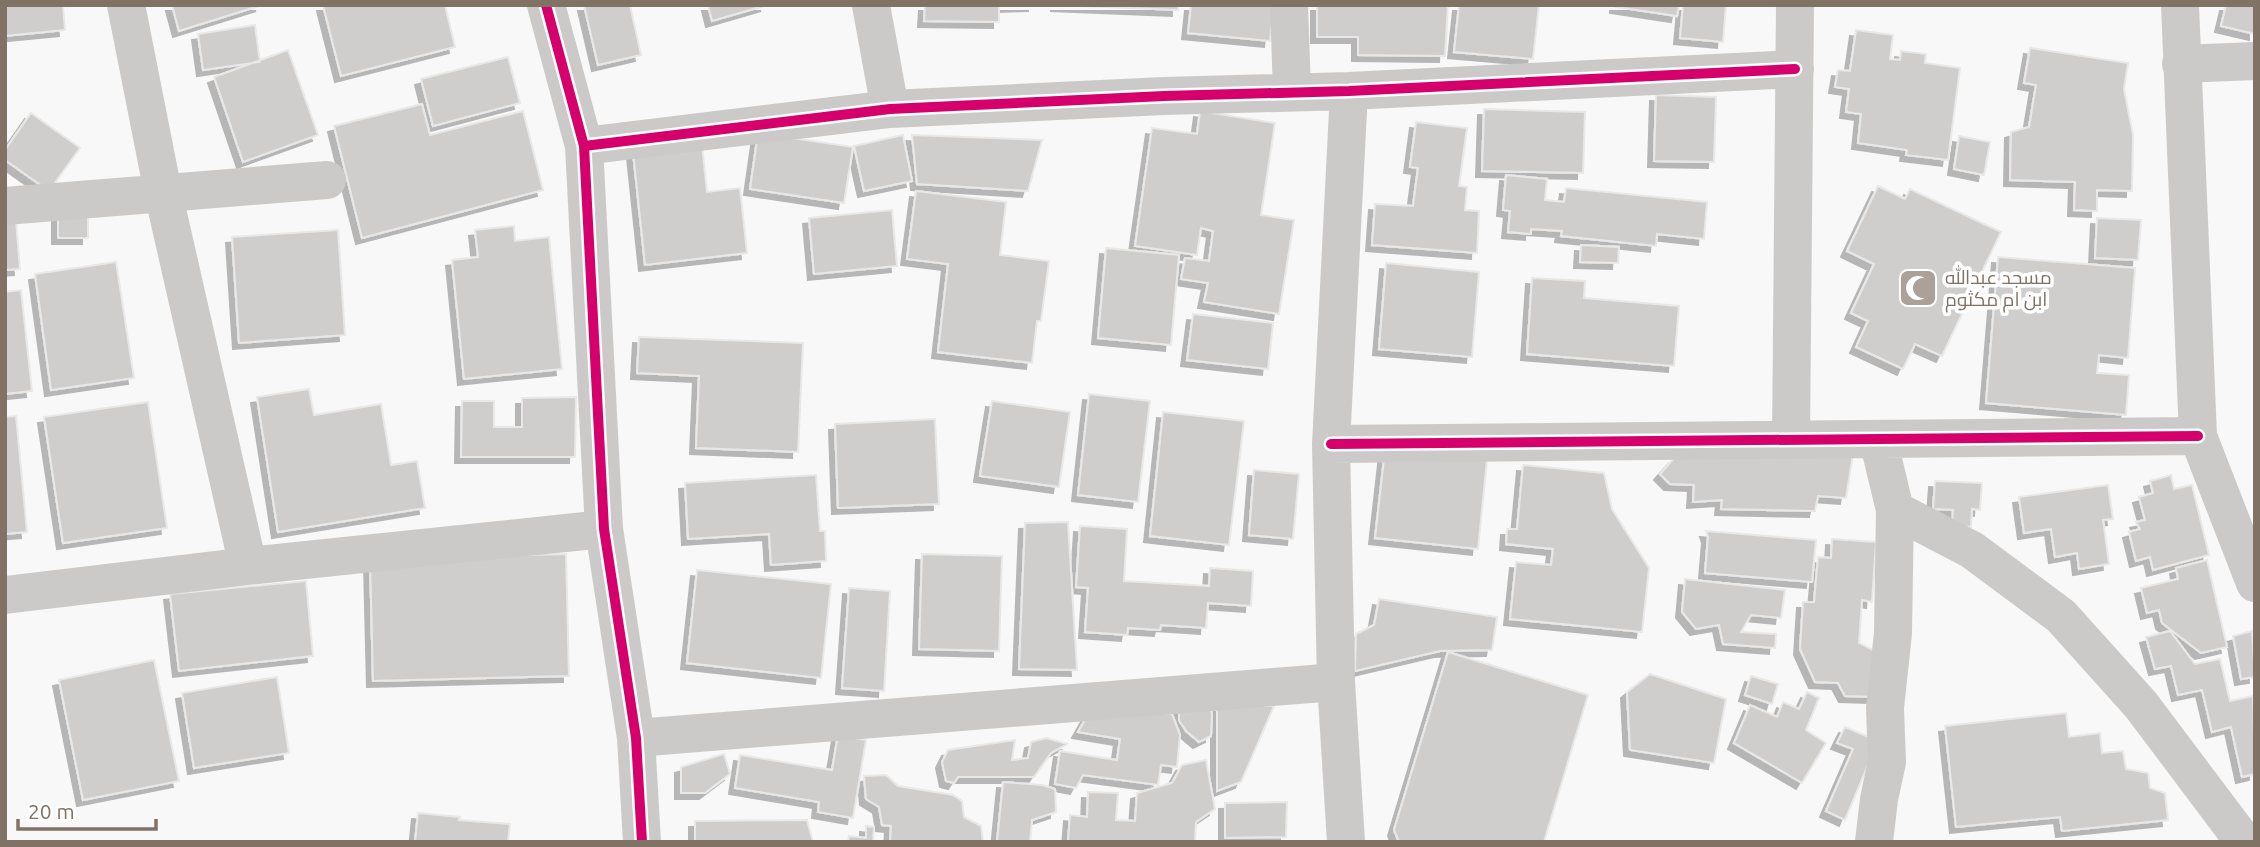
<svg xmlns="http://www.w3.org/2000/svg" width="2260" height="847" font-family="Ubuntu,Cairo,sans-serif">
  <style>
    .building { fill: #d0cecd; stroke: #e8e8e8; stroke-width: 2; filter: url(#shadow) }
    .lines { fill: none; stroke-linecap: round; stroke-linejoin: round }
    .minor { stroke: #cccac9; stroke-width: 38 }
    .cycleway-casing { stroke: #fff; stroke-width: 15 }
    .cycleway { stroke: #d6006c; stroke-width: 10 }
    .labels { text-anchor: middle; stroke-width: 7; stroke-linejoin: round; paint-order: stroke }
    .poi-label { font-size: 19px; fill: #817266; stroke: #fff; text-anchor: start }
  </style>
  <defs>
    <filter id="shadow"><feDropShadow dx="-6" dy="6" stdDeviation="0" flood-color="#0004"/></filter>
  </defs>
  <rect width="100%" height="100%" fill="#f8f8f8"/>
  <path class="building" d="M5,5H63L65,30L5,36Z
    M172,5H262L179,31Z
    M323,5H445L455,47L341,76Z
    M584,5H630L641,55L598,65Z
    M708,5H767L712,21Z
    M925,5H1035L999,6V22L924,21Z
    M1056,5H1178V10Z
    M1191,5H1274L1270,41L1188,33Z
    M1317,5H1448L1445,56L1358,55V37H1317Z
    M1459,5H1539L1533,59L1454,52Z
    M1616,5H1679L1677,16L1616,7Z
    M1683,5H1726L1723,42L1680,38Z
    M2226,5H2255V34L2221,26Z
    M255,25L260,62L203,70L198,34Z
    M1856,30L1893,35L1890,59L1900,60L1901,51L1926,54L1925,63L1960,68L1948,160L1906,155L1907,150L1858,143L1861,114L1846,112L1849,89L1835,87L1838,70L1850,71Z
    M2030,48L2128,63L2124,89L2133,135L2132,191L2097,190V211L2074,210L2075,182L2010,180L2011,132L2029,127L2036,85L2024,83Z
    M288,50L318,135L243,162L214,77Z
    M508,57L520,103L433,126L421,79Z
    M1656,95L1716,97L1714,162L1654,161Z
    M422,104L430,135L523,111L543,190L362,238L334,126Z
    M1484,109L1585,112L1583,173L1482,171Z
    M1200,111L1275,123L1261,215L1294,220L1279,314L1204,302L1208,283L1181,279L1185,258L1209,261L1213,231L1201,228L1197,255L1135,246L1152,128L1197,134Z
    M31,113L80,148L49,191L5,160V150Z
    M1416,122L1467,128L1459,186L1467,187L1465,210L1479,211L1477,253L1372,245L1375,204L1413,206L1418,168L1410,167Z
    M758,133L853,147L844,203L750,189Z
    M903,135L912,181L864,191L854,146Z
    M912,135L1042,140L1028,191L917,184Z
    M1959,136L1990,142L1984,175L1954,169Z
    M702,145L707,192L740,188L747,253L645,265L633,152Z
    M1506,175L1547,179L1545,200L1564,202L1566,188L1707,202L1704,239L1657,234L1656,246L1561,236L1562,231L1531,229V234L1508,232L1510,211L1503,210Z
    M1878,186L1905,199L1910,189L2001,232L1942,356L1915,344L1903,369L1856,347L1868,321L1851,313L1874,264L1847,251Z
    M916,191L1006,202L1000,255L1049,261L1041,321H1037L1032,363L938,352L948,264L907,259Z
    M892,210L897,266L814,274L809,218Z
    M58,211H88V238H58Z
    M2097,218L2141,220L2138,260L2095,258Z
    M16,221L20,269L5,270V222Z
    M514,226L515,241L549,237L562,369L464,379L452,260L478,257L475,230Z
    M338,230L345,335L239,343L232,237Z
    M1581,245L1619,247L1618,263L1580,262Z
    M1106,248L1179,255L1171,345L1098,338Z
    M1998,257L2135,268L2128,358L2099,355L2097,373L2129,375L2126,415L1986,403Z
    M116,262L134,378L51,390L35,274Z
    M1386,263L1479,272L1472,357L1379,349Z
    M1532,278L1585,281L1584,298L1679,306L1674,366L1527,354Z
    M21,290L32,391L5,394V292Z
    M1193,314L1273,323L1268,369L1187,360Z
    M639,337L803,343L798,452L696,448L699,376L637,373Z
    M309,389L314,415L381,404L391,465L417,461L425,508L278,532L257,397Z
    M1089,394L1150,401L1138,502L1078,495Z
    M576,397L575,457H461L462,401H494V427H522V398Z
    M992,401L1070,412L1059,487L980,476Z
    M148,402L167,528L63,543L44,417Z
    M1163,412L1244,421L1229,545L1150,536Z
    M16,416L27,532L5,534V417Z
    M935,419L939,504L838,508L835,424Z
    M1385,450L1487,460L1478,549L1375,538Z
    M1853,454L1846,498L1818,496L1815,511L1721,509L1722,500L1693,502L1694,485L1670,484L1660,474L1675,457Z
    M1523,465L1604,473L1612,509L1649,568L1642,632L1510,619L1516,562L1551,565L1553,549L1506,544L1507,529H1517Z
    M1254,470L1299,474L1293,539L1249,535Z
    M816,475L820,531H825L826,561L771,565L769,534L688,539L685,483Z
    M2171,475L2174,489L2192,485L2209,555L2153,570L2150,557L2136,561L2129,532L2140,529L2136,522L2145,520L2139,497L2153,493L2150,481Z
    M1935,481L1982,483L1980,510L1972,509L1971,527L1952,526L1953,510L1933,509Z
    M2108,485L2113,519L2103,520L2109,564L2079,569L2077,553L2055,557L2051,529L2024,533L2019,497Z
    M1068,522L1077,670L1019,669L1025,523Z
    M1080,526L1127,529L1124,581L1209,586L1210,568L1253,571L1251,606L1208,603L1206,628L1161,625L1160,630L1128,628L1127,635L1085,632L1088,588L1076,587Z
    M1706,531L1816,540L1812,582L1705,573L1708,537Z
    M1832,539L1876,542L1872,602L1862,600L1859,643L1877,652L1876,697L1845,696L1838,683L1815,682L1800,649L1803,602H1814L1818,557L1831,558Z
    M566,554L569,676L373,681L370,559Z
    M922,554L1002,556L999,651L919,649Z
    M2207,560L2227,647L2201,653L2162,623L2159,610L2147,613L2141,588L2178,579L2176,568Z
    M697,570L831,584L821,678L687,663Z
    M1685,579L1785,590L1781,618L1751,615L1741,632L1776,634L1775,648L1723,644L1719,625L1696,629L1682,612Z
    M306,581L313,656L179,671L170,594Z
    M849,588L890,591L884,691L842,688Z
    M1379,599L1497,617L1492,650L1440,651L1355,671L1356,634L1374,625Z
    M2170,631L2195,664L2220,659L2230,701L2253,696L2255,774L2242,777L2231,727L2212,732L2202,690L2178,695L2171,666L2155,669L2146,637Z
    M2252,631L2255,677L2241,679L2233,636Z
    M1448,652L1588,695L1544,842H1399L1394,830Z
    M154,660L179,781L83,800L59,680Z
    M1650,674L1726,699L1714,763L1630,750L1627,692Z
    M1751,676L1778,684L1772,704L1745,695Z
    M277,677L289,753L194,768L182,693Z
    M1807,692L1819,698L1806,730L1826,743L1802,783L1734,743L1750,705L1777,717L1783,702L1799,709Z
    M1209,701L1212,714L1211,736L1199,742L1186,731L1179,720V704Z
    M1217,706H1274L1241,782L1217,791Z
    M1091,709L1172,714L1180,735L1177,767L1161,765L1158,785L1083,775L1076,788L1055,784L1060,751L1117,760L1120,739L1078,732Z
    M2066,713L2069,737L2100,733L2102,753L2123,751L2126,769L2148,773L2150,788L2165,793L2168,820L2062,831L2060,817L1956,827L1945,726Z
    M1845,727L1878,741L1845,820L1826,811L1853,749L1837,743Z
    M838,735L866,740L853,818L818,812L819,802L735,788L740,755L832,770Z
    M1046,738L1067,744L1051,753L1034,777H958L954,783L946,781L942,762L948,750L1015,740L1012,760L1028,758L1031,742Z
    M724,754L730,774L705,793H681V767Z
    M1206,760L1215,809L1196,822L1195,842H1068L1070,815L1087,817L1088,792L1118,793L1116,820L1135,821L1137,793L1172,783L1182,765Z
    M886,775L898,786L953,795L962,801L964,817L981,826L983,842H890L891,826L882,825L879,807L866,799L864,776Z
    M1003,782L1042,785L1055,789L1056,812L1032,820L1030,842H997Z
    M1287,802L1286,837L1225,838V803Z
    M418,813L460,817L459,820L510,824L508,842H415Z
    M807,820L813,842H695V821Z
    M866,826L874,827L873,842H848L849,836L866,838Z"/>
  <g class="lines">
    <path class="minor" d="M126,5L163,192L248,566
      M546,5L584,146L604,529L636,738L642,842
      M871,5L890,109
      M1289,5L1292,91
      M2180,5L2198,436L2255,583
      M2181,64L2255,61
      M584,146L890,109L1164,96L1349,91L1795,69
      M5,206L327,180
      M1791,439L1795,5
      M1331,444L2198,436
      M1895,510L1972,550L2061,616L2141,705L2244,842
      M5,595L248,566L604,529
      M636,738L1336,682
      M1346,842L1336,682L1331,444L1349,91
      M1874,842L1879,799L1887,762L1885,708L1893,633L1895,510L1878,439"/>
    <g class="cycleway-casing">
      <path id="cycleway" d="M546,5L584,146L604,529L636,738L642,842
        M584,146L890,109L1164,96L1349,91L1795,69
        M1331,444L2198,436"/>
    </g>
    <use href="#cycleway" class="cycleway"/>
  </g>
  <defs>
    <g id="mosque-square" transform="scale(2.0125)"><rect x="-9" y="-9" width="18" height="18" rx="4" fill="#aba199" stroke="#fff"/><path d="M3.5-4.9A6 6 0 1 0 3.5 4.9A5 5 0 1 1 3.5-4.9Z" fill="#fff"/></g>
  </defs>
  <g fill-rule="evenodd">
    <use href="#mosque-square" x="1918" y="288"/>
  </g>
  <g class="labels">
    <g class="poi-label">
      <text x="1945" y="284">مسجد عبدالله<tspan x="1945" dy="22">ابن ام مكثوم</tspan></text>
    </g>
  </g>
  <rect width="2260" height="847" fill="none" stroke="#817266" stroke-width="14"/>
  <path d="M18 819v10h138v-10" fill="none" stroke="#817266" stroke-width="3.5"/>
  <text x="28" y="819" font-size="21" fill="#817266" stroke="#ffffff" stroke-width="5" paint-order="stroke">20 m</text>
</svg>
